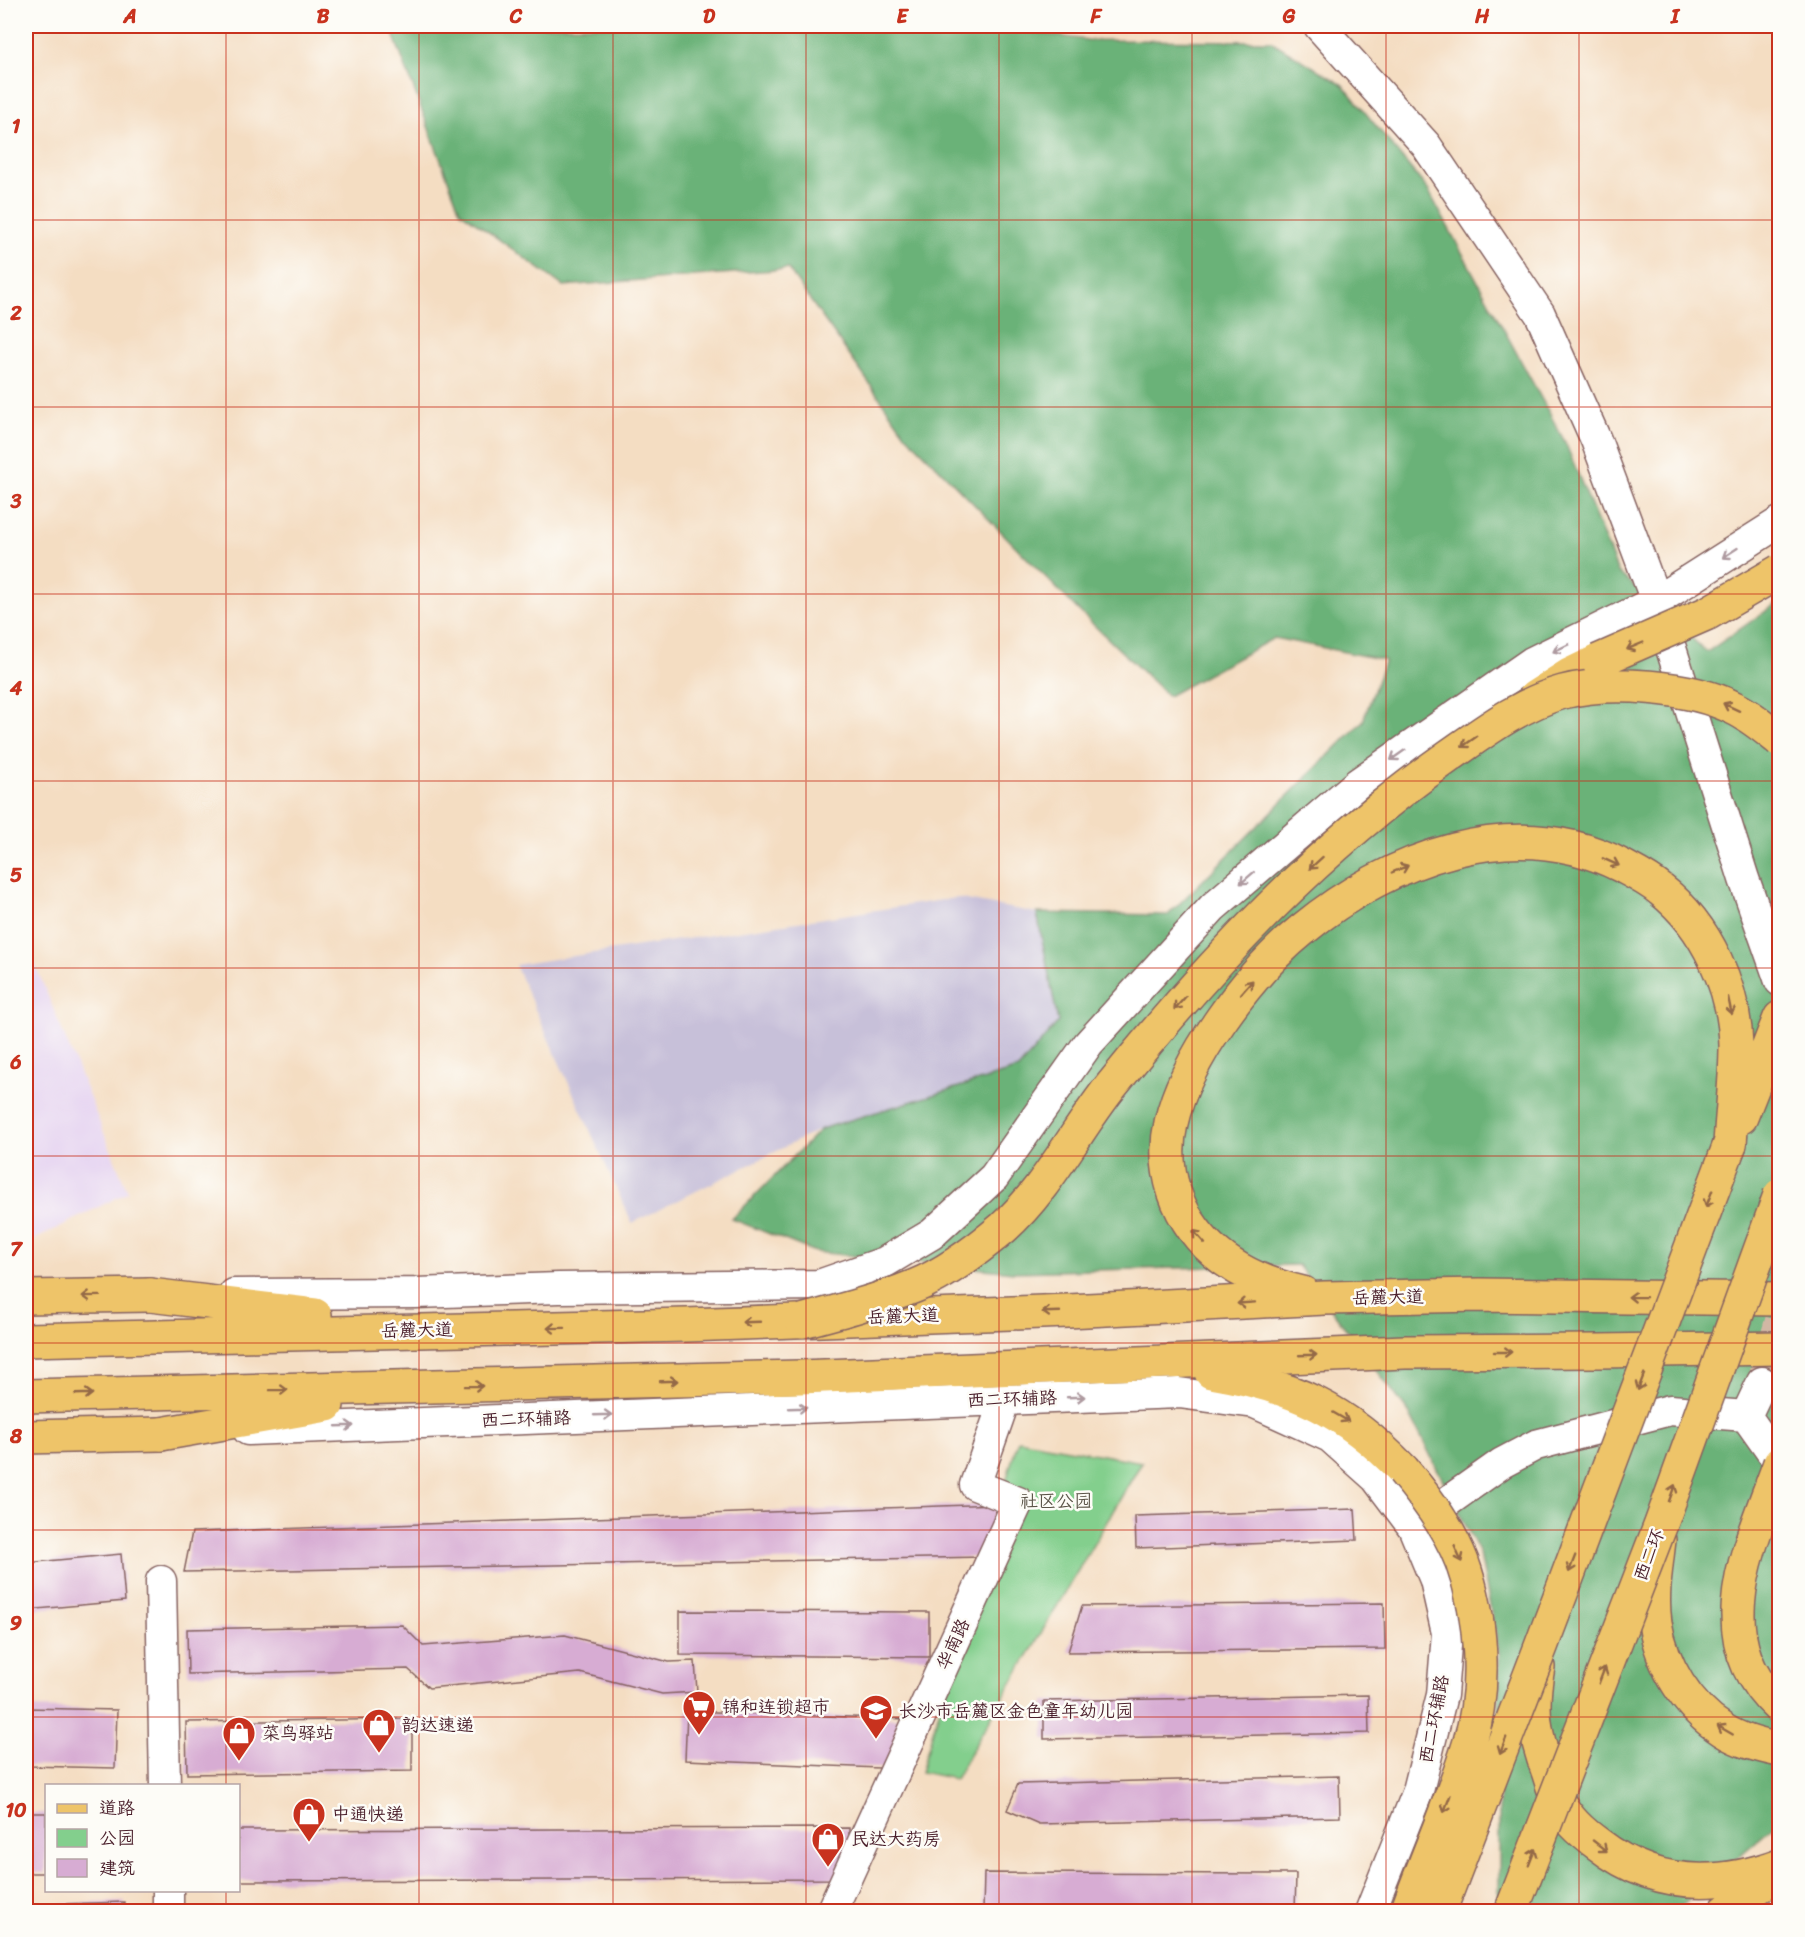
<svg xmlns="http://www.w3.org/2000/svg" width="1805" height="1937" font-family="Sriracha,'LXGW WenKai TC',sans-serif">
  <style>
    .built { fill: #e5d3f1 }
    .industrial { fill: #c7c0d9 }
    .green { fill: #83cf8d; stroke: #66775c; stroke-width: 1.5 }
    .forest { fill: #6ab278; stroke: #5a6852; stroke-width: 1.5 }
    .building { fill: #d7acd3 }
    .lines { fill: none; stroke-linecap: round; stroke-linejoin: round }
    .minor-tunnel { stroke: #d2b7a4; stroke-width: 30; stroke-dasharray: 30 15; stroke-linecap: butt }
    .minor-casing { stroke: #866260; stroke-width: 33 }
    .major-casing { stroke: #866260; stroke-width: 36 }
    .highway-casing { stroke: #866260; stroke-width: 36 }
    .minor { stroke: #fff; stroke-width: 30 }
    .major { stroke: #eec469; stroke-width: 33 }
    .highway { stroke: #eec469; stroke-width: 33 }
    .highway-bridge-casing { stroke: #866260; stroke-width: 36; stroke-linecap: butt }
    .highway-bridge { stroke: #eec469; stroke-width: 33 }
    .oneway { stroke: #ae9aa0 }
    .oneway2 { stroke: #946947 }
    .grid { fill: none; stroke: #c8321e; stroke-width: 1.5; stroke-opacity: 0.55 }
    .labels { text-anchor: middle; stroke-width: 5; stroke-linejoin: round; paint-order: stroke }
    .street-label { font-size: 18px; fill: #4a1f2b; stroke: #fdfcf7 }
    .park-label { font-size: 18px; fill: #5b5448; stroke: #fdfcf7 }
    .poi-label { font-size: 18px; fill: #4a1f2b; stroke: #fdfcf7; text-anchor: start }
    .neatline { fill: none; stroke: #c8321e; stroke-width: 2 }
    .grid-label { font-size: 20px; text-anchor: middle; font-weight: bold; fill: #c8321e }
  </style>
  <rect width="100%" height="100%" fill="#fdfcf7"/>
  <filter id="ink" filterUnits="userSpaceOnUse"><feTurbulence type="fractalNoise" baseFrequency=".0167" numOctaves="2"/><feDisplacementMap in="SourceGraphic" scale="12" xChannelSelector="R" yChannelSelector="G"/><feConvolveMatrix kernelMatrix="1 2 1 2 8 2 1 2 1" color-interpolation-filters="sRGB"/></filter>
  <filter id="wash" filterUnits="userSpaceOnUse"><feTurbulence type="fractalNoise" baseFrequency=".008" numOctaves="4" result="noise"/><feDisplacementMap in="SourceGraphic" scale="24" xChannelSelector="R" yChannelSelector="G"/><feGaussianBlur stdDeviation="1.35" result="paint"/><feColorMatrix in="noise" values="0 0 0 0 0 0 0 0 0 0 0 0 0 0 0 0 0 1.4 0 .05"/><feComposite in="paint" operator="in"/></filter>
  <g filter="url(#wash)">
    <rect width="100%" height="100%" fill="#f4ddc2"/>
    <path class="built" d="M26,942L128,1192L26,1244Z"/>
    <path class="industrial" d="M956,898L1037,913L1058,1022L1018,1069L821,1129L632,1223L515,965Z"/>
    <path class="green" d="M1018,1440L1142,1462L955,1779L921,1772Z"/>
    <path class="forest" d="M390,26H986L1088,40L1271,41L1343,85L1428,190L1565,442L1618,572L1707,652L1779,602V1822L1675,1911H1499V1653L1480,1554L1409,1413L1298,1265L1013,1272L815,1252L732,1219L821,1129L1018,1069L1058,1022L1037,913L1168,915L1363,721L1385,660L1274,638L1168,696L1079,611L906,435L788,269L563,286L460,211Z"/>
    <g id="blocks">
      <path class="building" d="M997,1504L984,1557L184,1572L192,1532Z
        M1355,1509L1357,1540L1136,1548L1135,1516Z
        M121,1554L125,1601L26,1610V1563Z
        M1384,1603L1385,1649L1068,1652L1082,1606Z
        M680,1611L929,1612V1657L680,1655Z
        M402,1625L423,1646L565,1635L669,1662L695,1661L697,1692L662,1694L580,1673L429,1688L408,1669L188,1674L187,1629Z
        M1368,1695L1369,1733L1044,1739V1701Z
        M26,1708L117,1710L115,1768L26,1766Z
        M687,1711L906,1719L904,1769L685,1760Z
        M412,1719V1771L187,1774L186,1722Z
        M1339,1776L1340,1817L1039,1824L1007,1810L1018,1784Z
        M26,1813H46V1873H26Z
        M849,1828V1879L238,1881V1830Z
        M984,1873L1296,1874L1295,1912H983Z
        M124,1902V1912H26V1905Z"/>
    </g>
  </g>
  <g filter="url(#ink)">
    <use href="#blocks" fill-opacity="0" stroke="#866260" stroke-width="1.5"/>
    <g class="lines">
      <path class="minor-tunnel" d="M1762,1382L1780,1321"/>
      <g class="minor-casing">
        <path id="minor" d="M1319,26L1426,145L1540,314L1596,440L1656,601L1744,879L1780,981
          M234,1294L416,1293L559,1288L819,1285L885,1262L932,1234L994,1177L1088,1044L1213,907L1358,783L1532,662L1656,601L1780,522
          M1746,1416L1762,1382
          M248,1430L1179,1393L1255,1403L1330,1437L1376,1478L1413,1527L1435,1580L1447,1633L1442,1695L1418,1791L1370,1912
          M1416,1524L1502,1463L1536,1445L1670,1410L1746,1416L1780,1464
          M161,1581L165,1786
          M168,1890V1912
          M831,1912L1018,1502L975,1485L1005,1399"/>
      </g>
      <g class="major-casing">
        <path id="major" d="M26,1297L150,1295
          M26,1437L161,1434"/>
      </g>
      <g class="highway-casing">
        <path id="highway" d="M1535,697L1571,674L1598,661
          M1741,1117L1780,1018
          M1303,1293C1244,1280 1194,1250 1174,1191C1167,1169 1166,1145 1171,1123C1179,1086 1200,1050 1221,1020C1244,987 1271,955 1302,930C1389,858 1515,810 1622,866C1635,873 1649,880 1661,890C1707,926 1735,989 1736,1046C1736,1079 1732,1112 1730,1144
          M150,1295L315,1315
          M26,1340L686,1325L1068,1311L1325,1298L1480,1295L1780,1299
          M1211,1372C1294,1386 1345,1410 1403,1470
          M26,1396L800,1377L1405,1352L1600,1351L1780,1348
          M161,1434L327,1405
          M1659,1540C1656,1567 1651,1596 1655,1623C1662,1666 1687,1707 1723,1730C1740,1741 1760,1746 1780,1750
          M1538,1667C1530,1709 1534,1734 1549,1774C1552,1784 1555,1795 1560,1804C1568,1820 1584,1834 1598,1844C1653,1887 1715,1889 1780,1865
          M1725,1912L1777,1873"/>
      </g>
      <use href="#minor" class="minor"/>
      <use href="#major" class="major"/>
      <use href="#highway" class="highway"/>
      <g class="highway-bridge-casing">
        <path id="highway-bridge" d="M1598,661L1708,613L1780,571
          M802,1321C840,1311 878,1301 915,1286C947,1273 977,1250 1003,1228C1048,1188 1075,1131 1112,1085C1213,960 1318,848 1449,756C1485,731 1520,704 1563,692C1609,680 1691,686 1734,708C1751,716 1765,728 1780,740
          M1780,1463C1751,1544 1702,1638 1780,1708
          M1403,1470C1426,1497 1449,1528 1462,1562C1482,1617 1487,1688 1469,1745C1452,1801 1427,1856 1407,1912
          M1439,1912L1542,1644L1730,1144
          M1511,1912L1661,1524L1780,1195"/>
      </g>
      <use href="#highway-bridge" class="highway-bridge"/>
    </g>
    <defs><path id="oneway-shaft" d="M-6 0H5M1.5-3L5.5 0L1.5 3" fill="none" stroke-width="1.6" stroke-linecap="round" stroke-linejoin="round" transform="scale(1.5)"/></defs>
    <g class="oneway">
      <use href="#oneway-shaft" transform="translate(1730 553) rotate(147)"/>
      <use href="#oneway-shaft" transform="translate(1561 648) rotate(154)"/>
      <use href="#oneway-shaft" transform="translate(1398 755) rotate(145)"/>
      <use href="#oneway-shaft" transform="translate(1247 878) rotate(139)"/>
      <use href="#oneway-shaft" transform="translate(1076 1397) rotate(-2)"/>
      <use href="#oneway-shaft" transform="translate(798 1408) rotate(-2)"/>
      <use href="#oneway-shaft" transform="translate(603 1415) rotate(-2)"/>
      <use href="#oneway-shaft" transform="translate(345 1426) rotate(-2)"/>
    </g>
    <g class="oneway2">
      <use href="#oneway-shaft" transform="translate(1635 646) rotate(157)"/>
      <use href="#oneway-shaft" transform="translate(1731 707) rotate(-155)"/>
      <use href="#oneway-shaft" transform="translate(1469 742) rotate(145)"/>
      <use href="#oneway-shaft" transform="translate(1611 862) rotate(24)"/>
      <use href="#oneway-shaft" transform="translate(1316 863) rotate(138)"/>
      <use href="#oneway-shaft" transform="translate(1400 869) rotate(-23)"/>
      <use href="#oneway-shaft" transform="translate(1247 987) rotate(-49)"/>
      <use href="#oneway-shaft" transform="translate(1180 1003) rotate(132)"/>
      <use href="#oneway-shaft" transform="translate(1730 1006) rotate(78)"/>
      <use href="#oneway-shaft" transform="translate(1709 1199) rotate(111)"/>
      <use href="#oneway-shaft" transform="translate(1199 1237) rotate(-132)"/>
      <use href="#oneway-shaft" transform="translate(91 1296) rotate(179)"/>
      <use href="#oneway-shaft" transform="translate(1637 1297) rotate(-179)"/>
      <use href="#oneway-shaft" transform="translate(1246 1303) rotate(176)"/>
      <use href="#oneway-shaft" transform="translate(1051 1312) rotate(178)"/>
      <use href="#oneway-shaft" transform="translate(751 1322) rotate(178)"/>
      <use href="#oneway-shaft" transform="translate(556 1328) rotate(179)"/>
      <use href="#oneway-shaft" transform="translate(1503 1352)"/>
      <use href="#oneway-shaft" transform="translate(1308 1355) rotate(-2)"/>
      <use href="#oneway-shaft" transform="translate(669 1381) rotate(-2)"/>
      <use href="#oneway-shaft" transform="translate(1641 1382) rotate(111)"/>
      <use href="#oneway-shaft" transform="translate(474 1386) rotate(-1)"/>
      <use href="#oneway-shaft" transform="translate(279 1390) rotate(-1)"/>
      <use href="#oneway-shaft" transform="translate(84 1394) rotate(-2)"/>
      <use href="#oneway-shaft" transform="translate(1341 1417) rotate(30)"/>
      <use href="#oneway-shaft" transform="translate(1672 1493) rotate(-70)"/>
      <use href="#oneway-shaft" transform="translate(1458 1554) rotate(66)"/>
      <use href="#oneway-shaft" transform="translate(1572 1564) rotate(111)"/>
      <use href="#oneway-shaft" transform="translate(1602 1675) rotate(-69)"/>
      <use href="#oneway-shaft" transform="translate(1725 1730) rotate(-150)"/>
      <use href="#oneway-shaft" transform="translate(1503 1746) rotate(111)"/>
      <use href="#oneway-shaft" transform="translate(1447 1804) rotate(111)"/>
      <use href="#oneway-shaft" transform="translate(1600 1846) rotate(38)"/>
      <use href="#oneway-shaft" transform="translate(1532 1857) rotate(-69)"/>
    </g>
  </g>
  <path class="grid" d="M226,26V1786M419,26V1912M613,26V1912M806,26V1912M999,26V1912M1192,26V1912M1386,26V1912M1579,26V1912M26,220H1780M26,407H1780M26,594H1780M26,781H1780M26,968H1780M26,1156H1780M26,1343H1780M26,1530H1780M26,1717H1780M226,1890V1912"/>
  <defs>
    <g id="supermarket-pin" transform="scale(1.725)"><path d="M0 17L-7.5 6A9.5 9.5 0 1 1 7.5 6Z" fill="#c8321e" stroke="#fdfcf7"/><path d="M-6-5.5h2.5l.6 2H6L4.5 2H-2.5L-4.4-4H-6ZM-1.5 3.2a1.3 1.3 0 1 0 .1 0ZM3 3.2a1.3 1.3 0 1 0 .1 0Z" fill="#fff"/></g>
    <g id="school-pin" transform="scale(1.725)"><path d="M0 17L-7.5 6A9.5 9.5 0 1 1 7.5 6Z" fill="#c8321e" stroke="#fdfcf7"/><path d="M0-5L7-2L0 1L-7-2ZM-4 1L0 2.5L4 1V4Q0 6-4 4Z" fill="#fff"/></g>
    <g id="shop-pin" transform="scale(1.725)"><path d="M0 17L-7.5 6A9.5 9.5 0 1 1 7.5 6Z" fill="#c8321e" stroke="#fdfcf7"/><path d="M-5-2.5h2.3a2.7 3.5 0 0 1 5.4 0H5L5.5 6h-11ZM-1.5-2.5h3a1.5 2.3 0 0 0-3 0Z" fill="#fff"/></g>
  </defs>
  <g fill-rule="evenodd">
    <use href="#supermarket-pin" x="699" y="1707"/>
    <use href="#school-pin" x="876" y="1711"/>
    <use href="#shop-pin" x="379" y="1725"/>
    <use href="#shop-pin" x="239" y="1733"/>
    <use href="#shop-pin" x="309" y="1814"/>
    <use href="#shop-pin" x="828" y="1839"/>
  </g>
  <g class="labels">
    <g class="street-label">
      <text transform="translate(1388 1297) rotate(-1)" y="6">岳麓大道</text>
      <text transform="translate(903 1316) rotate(-2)" y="6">岳麓大道</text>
      <text transform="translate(417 1330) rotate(-1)" y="6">岳麓大道</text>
      <text transform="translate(1012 1399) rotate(-2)" y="6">西二环辅路</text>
      <text transform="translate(526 1419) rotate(-2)" y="6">西二环辅路</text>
      <text transform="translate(1649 1555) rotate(-69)" y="6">西二环</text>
      <text transform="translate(953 1644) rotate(-65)" y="6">华南路</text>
      <text transform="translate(1434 1719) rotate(-79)" y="6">西二环辅路</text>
    </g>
    <g class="park-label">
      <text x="1056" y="1507">社区公园</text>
    </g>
    <g class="poi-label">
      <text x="722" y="1713">锦和连锁超市</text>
      <text x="899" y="1717">长沙市岳麓区金色童年幼儿园</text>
      <text x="402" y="1731">韵达速递</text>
      <text x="262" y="1739">菜鸟驿站</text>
      <text x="332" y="1820">中通快递</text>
      <text x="851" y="1845">民达大药房</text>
    </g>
  </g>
  <rect width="1805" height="1937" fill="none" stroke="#fdfcf7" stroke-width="66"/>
  <rect x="45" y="1784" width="195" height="108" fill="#fdfcf7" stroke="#b5a4a5" stroke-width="1.5"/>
  <rect x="57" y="1804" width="30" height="9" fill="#eec469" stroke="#b5a4a5" stroke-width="1.5"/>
  <text x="99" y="1814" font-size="18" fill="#4a1f2b">道路</text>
  <rect x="57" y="1829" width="30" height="18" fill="#83cf8d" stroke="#b5a4a5" stroke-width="1.5"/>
  <text x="99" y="1844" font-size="18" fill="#4a1f2b">公园</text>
  <rect x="57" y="1859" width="30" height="18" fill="#d7acd3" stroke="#b5a4a5" stroke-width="1.5"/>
  <text x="99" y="1874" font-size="18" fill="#4a1f2b">建筑</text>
  <rect x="33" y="33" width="1739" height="1871" class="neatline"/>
  <g class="grid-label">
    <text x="130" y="23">A</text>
    <text x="323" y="23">B</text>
    <text x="516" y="23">C</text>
    <text x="709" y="23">D</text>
    <text x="902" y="23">E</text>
    <text x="1096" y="23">F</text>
    <text x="1289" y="23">G</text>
    <text x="1482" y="23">H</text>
    <text x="1675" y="23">I</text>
    <text x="16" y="133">1</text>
    <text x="16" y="320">2</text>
    <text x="16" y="508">3</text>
    <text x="16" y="695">4</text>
    <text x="16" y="882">5</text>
    <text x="16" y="1069">6</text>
    <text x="16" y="1256">7</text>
    <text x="16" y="1443">8</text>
    <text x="16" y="1630">9</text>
    <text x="16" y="1817">10</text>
  </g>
</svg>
